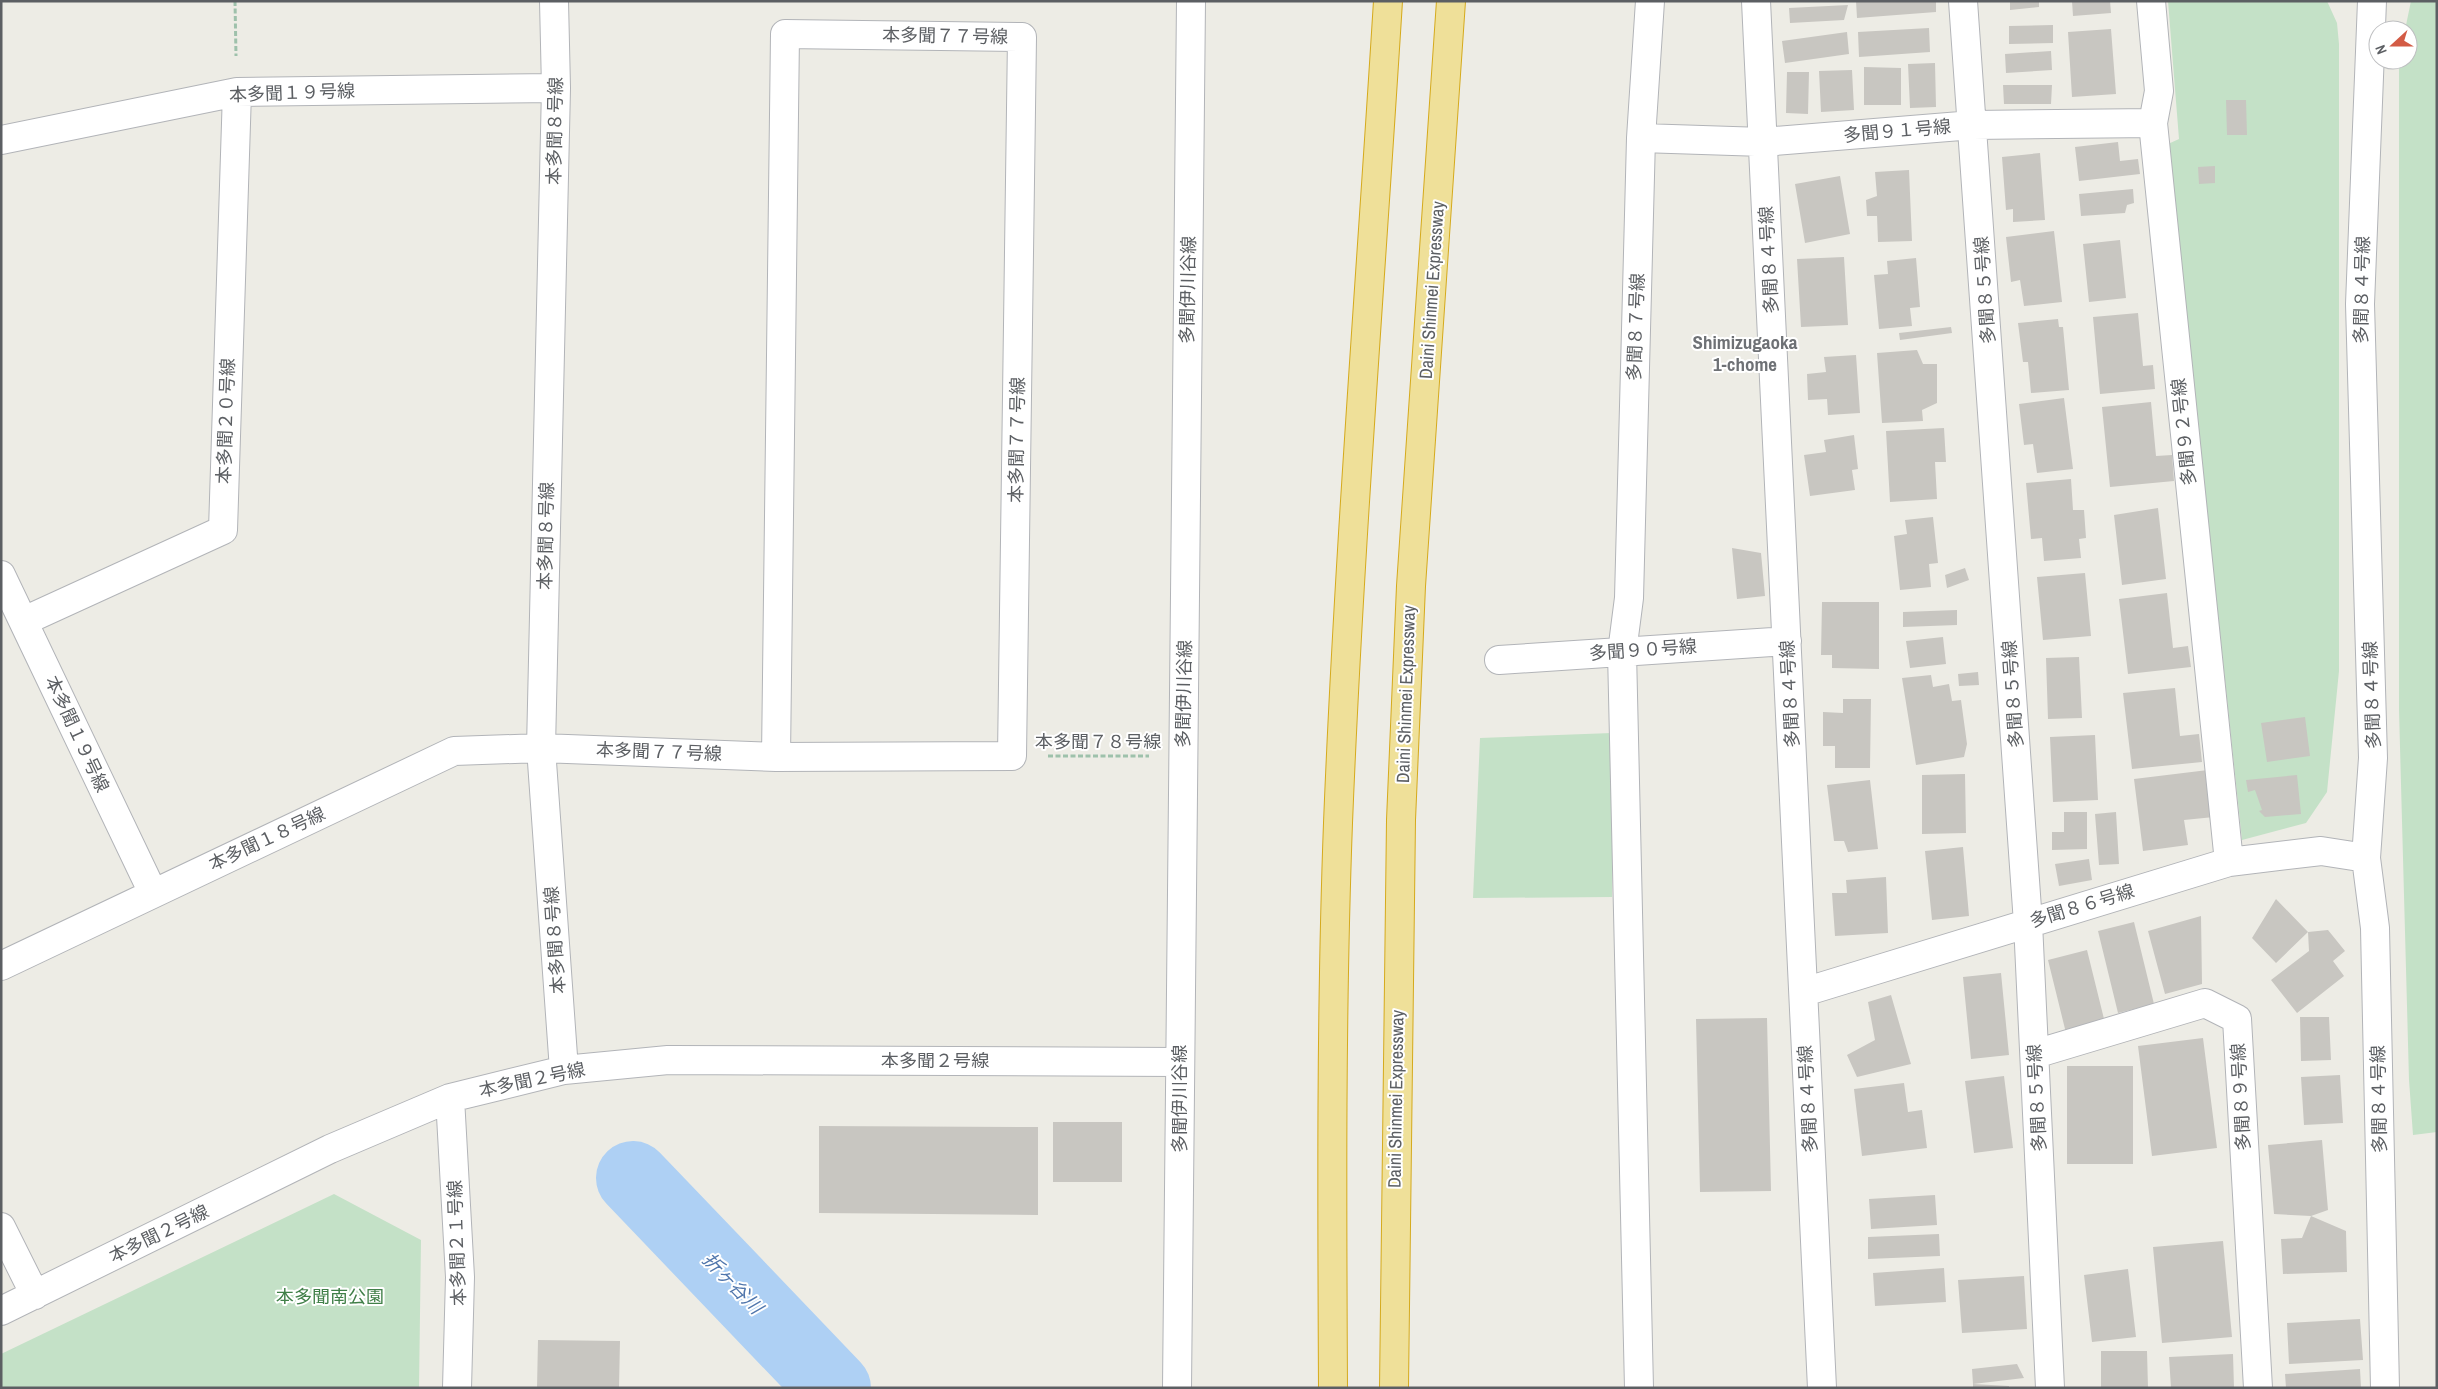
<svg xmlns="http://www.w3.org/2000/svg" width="2438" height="1389" font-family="'Archivo Narrow','Noto Sans JP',sans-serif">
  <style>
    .green { fill: #c4e1c7 }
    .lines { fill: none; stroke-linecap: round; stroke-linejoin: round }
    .river { stroke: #aed0f4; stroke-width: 74 }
    .building { fill: #c8c6c1 }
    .minor-casing { stroke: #b2b4b8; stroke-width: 30 }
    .highway-casing { stroke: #d5aa1d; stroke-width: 30 }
    .path { stroke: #9ec1ab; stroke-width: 3; stroke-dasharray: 5 2.5; stroke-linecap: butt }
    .minor { stroke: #fff; stroke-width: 28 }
    .highway { stroke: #efe099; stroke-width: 28 }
    .labels { text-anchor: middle; stroke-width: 4; stroke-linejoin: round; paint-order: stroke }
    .street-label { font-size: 18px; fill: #5c5f63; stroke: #fff }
    .park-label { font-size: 18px; fill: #407f48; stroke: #fff }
    .neighbourhood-label { font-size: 19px; font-weight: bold; fill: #6e7175; stroke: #fff }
    .water-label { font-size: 19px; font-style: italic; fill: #5076ac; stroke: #fff }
  </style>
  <rect width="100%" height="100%" fill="#edece5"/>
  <path class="green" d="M2168,1H2327L2337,23L2339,44V671L2327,792L2306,823L2242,840L2168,144L2179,139Z
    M2411,1H2437V1132L2413,1135L2409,1080L2399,710V60H2408V30H2405Z
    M1612,733V897L1473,898L1480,738Z
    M334,1194L421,1240L419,1388H1V1354Z"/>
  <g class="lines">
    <path class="river" d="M633,1178L834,1388"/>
  </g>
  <path class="building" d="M1856,1H1936V12L1857,18Z
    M2010,1H2039V7L2010,10Z
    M2072,1H2110L2111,13L2073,16Z
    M1848,5L1844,20L1790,23L1789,8Z
    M2053,25V43L2009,44V26Z
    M1929,28L1930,52L1859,57L1858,32Z
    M2111,29L2116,94L2072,97L2068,32Z
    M1847,32L1849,54L1785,63L1782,41Z
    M2051,51L2052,70L2006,73L2005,54Z
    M1935,63L1936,107L1910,108L1908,64Z
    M1864,67L1901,68V105H1864Z
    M1852,70L1854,110L1821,112L1819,71Z
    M1787,72H1809L1808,114L1786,113Z
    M2003,85H2052L2051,104H2004Z
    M2226,100H2246L2247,135H2227Z
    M2118,142L2120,161L2138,159L2140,174L2079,181L2075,147Z
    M2040,153L2045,220L2013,222V209L2006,210L2002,157Z
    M2215,166V183L2199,184L2198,167Z
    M1909,170L1912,241L1878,242L1877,216H1867L1866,200L1877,196L1875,172Z
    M1840,176L1850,234L1805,243L1795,184Z
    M2133,189L2134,203L2127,205L2125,213L2081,216L2079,194Z
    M2054,231L2062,302L2024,306L2020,280L2011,282L2006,237Z
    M2120,240L2126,298L2089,302L2083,244Z
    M1844,257L1848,325L1801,327L1797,259Z
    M1916,258L1920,307L1910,308L1912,326L1879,329L1874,275L1888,274L1887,261Z
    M2138,313L2143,366L2153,365L2155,389L2100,394L2093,317Z
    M2058,319L2059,327H2063L2069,390L2031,393L2028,362H2023L2018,323Z
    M1951,327L1952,333L1900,340L1899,333Z
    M1917,350L1923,364H1937V403L1922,410L1923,421L1882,423L1877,353Z
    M1856,355L1860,413L1828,415L1827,399L1808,400L1807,374L1826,372L1824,357Z
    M2064,398L2073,469L2037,473L2033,444L2024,445L2019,404Z
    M2151,402L2156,456L2172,455L2174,481L2110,487L2102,407Z
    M1944,428L1946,462H1935L1937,499L1890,502L1886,431Z
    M1854,435L1858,469L1852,470L1855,490L1810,496L1804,455L1826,452L1824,440Z
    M2071,479L2073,510H2084L2086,538L2079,539L2081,558L2044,561L2042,538L2031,539L2026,483Z
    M2158,508L2166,579L2122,585L2114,515Z
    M1933,517L1938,563L1929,564L1931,587L1900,590L1894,536L1907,534L1905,520Z
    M1732,548L1761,553L1765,596L1737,599Z
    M1965,568L1969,580L1947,588L1945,575Z
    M2085,573L2091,636L2043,640L2037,577Z
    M2167,593L2173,648L2188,646L2191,667L2128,674L2119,599Z
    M1822,602H1879V669L1832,668V655H1821Z
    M1957,610V625L1903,627V612Z
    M1943,637L1946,664L1910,668L1906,641Z
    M2079,657L2082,718L2048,719L2046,658Z
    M1978,672L1979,685L1959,686L1958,674Z
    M1931,675L1933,687L1949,684L1952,701L1961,700L1967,744L1964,757L1916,765L1902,678Z
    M2175,688L2180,736L2199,734L2202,762L2132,769L2123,693Z
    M1843,699H1871L1870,768H1835V746H1823V712L1843,713Z
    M2305,717L2310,756L2267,762L2261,723Z
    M2095,735L2098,800L2053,802L2050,737Z
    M2208,770L2214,817L2184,820L2188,845L2143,851L2134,779Z
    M1965,774L1966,833L1922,834V775Z
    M2297,775L2301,814L2265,817L2259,811L2262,810L2255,790L2248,792L2246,780Z
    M1870,780L1878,849L1848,852L1844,841H1834L1827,785Z
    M2064,812H2087V849L2052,850V832H2064Z
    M2116,812L2119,864L2099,865L2095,814Z
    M1963,847L1969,916L1932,920L1925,851Z
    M2089,859L2092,880L2059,886L2055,864Z
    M1886,877L1888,933L1835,936L1832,893H1847L1846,880Z
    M2276,899L2308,932L2276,963L2252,938Z
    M2201,916L2202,984L2165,994L2148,931Z
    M2134,922L2154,1004L2118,1013L2098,931Z
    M2328,930L2345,951L2333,961L2344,976L2297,1013L2271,980L2309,951L2308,932Z
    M2087,950L2105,1023L2066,1033L2048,960Z
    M2001,973L2009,1055L1971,1059L1963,977Z
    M1891,995L1911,1064L1857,1077L1847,1055L1875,1040L1868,1002Z
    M2300,1017H2329L2331,1060L2301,1061Z
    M1767,1018L1771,1191L1700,1192L1696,1019Z
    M2203,1038L2217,1148L2152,1156L2138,1046Z
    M2067,1066H2133V1164H2067Z
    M2340,1075L2343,1123L2304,1125L2301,1077Z
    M2004,1076L2013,1148L1974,1153L1965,1081Z
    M1904,1083L1908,1112L1922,1110L1927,1148L1862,1156L1854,1089Z
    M1053,1122H1122V1182H1053Z
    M819,1126L1038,1127V1215L819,1213Z
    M2322,1140L2328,1210L2311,1216L2346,1231L2347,1272L2283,1274L2281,1239L2302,1238L2311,1216L2274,1214L2268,1145Z
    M1935,1195L1937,1225L1871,1229L1869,1199Z
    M1939,1234L1940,1256L1868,1259V1237Z
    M2223,1241L2232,1337L2162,1343L2153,1247Z
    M1944,1268L1946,1302L1875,1306L1873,1273Z
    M2128,1269L2136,1337L2092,1342L2084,1275Z
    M2024,1276L2027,1329L1962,1333L1958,1280Z
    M2360,1319L2363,1360L2289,1364L2287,1323Z
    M538,1340L620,1341L619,1388H537Z
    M2101,1351H2147L2148,1388H2101Z
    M2233,1354L2234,1388H2171L2169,1357Z
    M2017,1364L2024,1378L1973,1384L1972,1369Z
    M2360,1369L2361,1388H2286L2285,1374Z
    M1973,1384L2009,1386V1388H1973Z"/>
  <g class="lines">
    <g class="minor-casing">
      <path id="minor" d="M554,1L556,88L541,748L564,1070
        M1756,1L1822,1388
        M1963,1L2028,923L2050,1388
        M2151,1L2159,91L2153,123L2229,862
        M2372,1L2360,304L2373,758L2366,858L2375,928L2385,1388
        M785,34L1022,37L1012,756L776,757Z
        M1641,138L1763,142L1973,125L2153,123
        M1,140L237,92L556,88
        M1,575L153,893
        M24,621L223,530L237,92
        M1499,660L1787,641
        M1,966L454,751L541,748L776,757
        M1804,992L2229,862L2321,851L2366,858
        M2035,1054L2205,1003L2237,1019L2258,1388
        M450,1098L460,1277L457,1388
        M1,1227L35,1295
        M1,1311L330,1149L450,1098L564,1070L668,1060L1180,1062
        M1177,1388L1191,1
        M1639,1388L1622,652L1629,598L1641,138L1650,1"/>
    </g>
    <g class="highway-casing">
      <path id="highway" d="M1333,1388C1332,1199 1331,1011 1338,823C1349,549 1371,275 1388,1
        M1394,1388L1401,820L1411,586L1451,1"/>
    </g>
    <path class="path" d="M235,1L236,56
      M1048,756H1149"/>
    <use href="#minor" class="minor"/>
    <use href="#highway" class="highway"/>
  </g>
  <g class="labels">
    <g class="street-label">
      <text transform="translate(945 36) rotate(1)" y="6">本多聞７７号線</text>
      <text transform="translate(292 93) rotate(-2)" y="6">本多聞１９号線</text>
      <text transform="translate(555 131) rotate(-89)" y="6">本多聞８号線</text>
      <text transform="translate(1897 131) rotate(-5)" y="6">多聞９１号線</text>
      <text transform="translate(1769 260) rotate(-93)" y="6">多聞８４号線</text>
      <text transform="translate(1188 290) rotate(-89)" y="6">多聞伊川谷線</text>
      <text transform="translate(1432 290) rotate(-86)" y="6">Daini Shinmei Expressway</text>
      <text transform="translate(1985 290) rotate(-94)" y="6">多聞８５号線</text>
      <text transform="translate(2362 290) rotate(-89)" y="6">多聞８４号線</text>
      <text transform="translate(1636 327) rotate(-88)" y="6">多聞８７号線</text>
      <text transform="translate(226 421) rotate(-88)" y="6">本多聞２０号線</text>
      <text transform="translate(2184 432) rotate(-96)" y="6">多聞９２号線</text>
      <text transform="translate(1017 440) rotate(-89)" y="6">本多聞７７号線</text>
      <text transform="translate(546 536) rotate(-89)" y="6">本多聞８号線</text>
      <text transform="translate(1643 650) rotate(-4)" y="6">多聞９０号線</text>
      <text transform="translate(1184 694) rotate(-89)" y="6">多聞伊川谷線</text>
      <text transform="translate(1406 694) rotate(-88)" y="6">Daini Shinmei Expressway</text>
      <text transform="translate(1790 694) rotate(-93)" y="6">多聞８４号線</text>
      <text transform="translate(2013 694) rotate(-94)" y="6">多聞８５号線</text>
      <text transform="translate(2372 695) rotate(-92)" y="6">多聞８４号線</text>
      <text transform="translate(77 734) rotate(65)" y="6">本多聞１９号線</text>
      <text x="1098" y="748">本多聞７８号線</text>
      <text transform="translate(659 752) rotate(2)" y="6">本多聞７７号線</text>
      <text transform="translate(267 839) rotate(-25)" y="6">本多聞１８号線</text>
      <text transform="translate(2082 906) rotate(-17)" y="6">多聞８６号線</text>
      <text transform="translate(555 940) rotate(-94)" y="6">本多聞８号線</text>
      <text x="935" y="1067">本多聞２号線</text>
      <text transform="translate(532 1080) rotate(-12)" y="6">本多聞２号線</text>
      <text transform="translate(2241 1097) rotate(-93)" y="6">多聞８９号線</text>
      <text transform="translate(2037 1098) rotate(-93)" y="6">多聞８５号線</text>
      <text transform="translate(1180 1099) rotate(-90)" y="6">多聞伊川谷線</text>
      <text transform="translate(1396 1099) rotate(-89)" y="6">Daini Shinmei Expressway</text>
      <text transform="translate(1808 1099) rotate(-93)" y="6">多聞８４号線</text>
      <text transform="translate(2379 1099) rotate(-91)" y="6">多聞８４号線</text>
      <text transform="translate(159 1234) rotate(-26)" y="6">本多聞２号線</text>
      <text transform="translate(457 1243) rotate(-92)" y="6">本多聞２１号線</text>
    </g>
    <g class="park-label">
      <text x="330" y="1303">本多聞南公園</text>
    </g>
    <g class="neighbourhood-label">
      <text x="1745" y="349">Shimizugaoka<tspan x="1745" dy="22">1-chome</tspan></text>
    </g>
    <g class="water-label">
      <text transform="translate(733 1283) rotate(46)" y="7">折ヶ谷川</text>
    </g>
  </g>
  <rect width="2438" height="1389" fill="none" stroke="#5c5f63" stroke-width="5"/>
  <g transform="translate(2393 45) rotate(249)"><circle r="24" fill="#ffffff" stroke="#bebfc1"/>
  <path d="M0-4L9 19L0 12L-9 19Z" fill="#d35b45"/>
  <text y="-8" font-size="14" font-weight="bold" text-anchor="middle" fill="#5c5f63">N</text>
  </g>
</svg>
